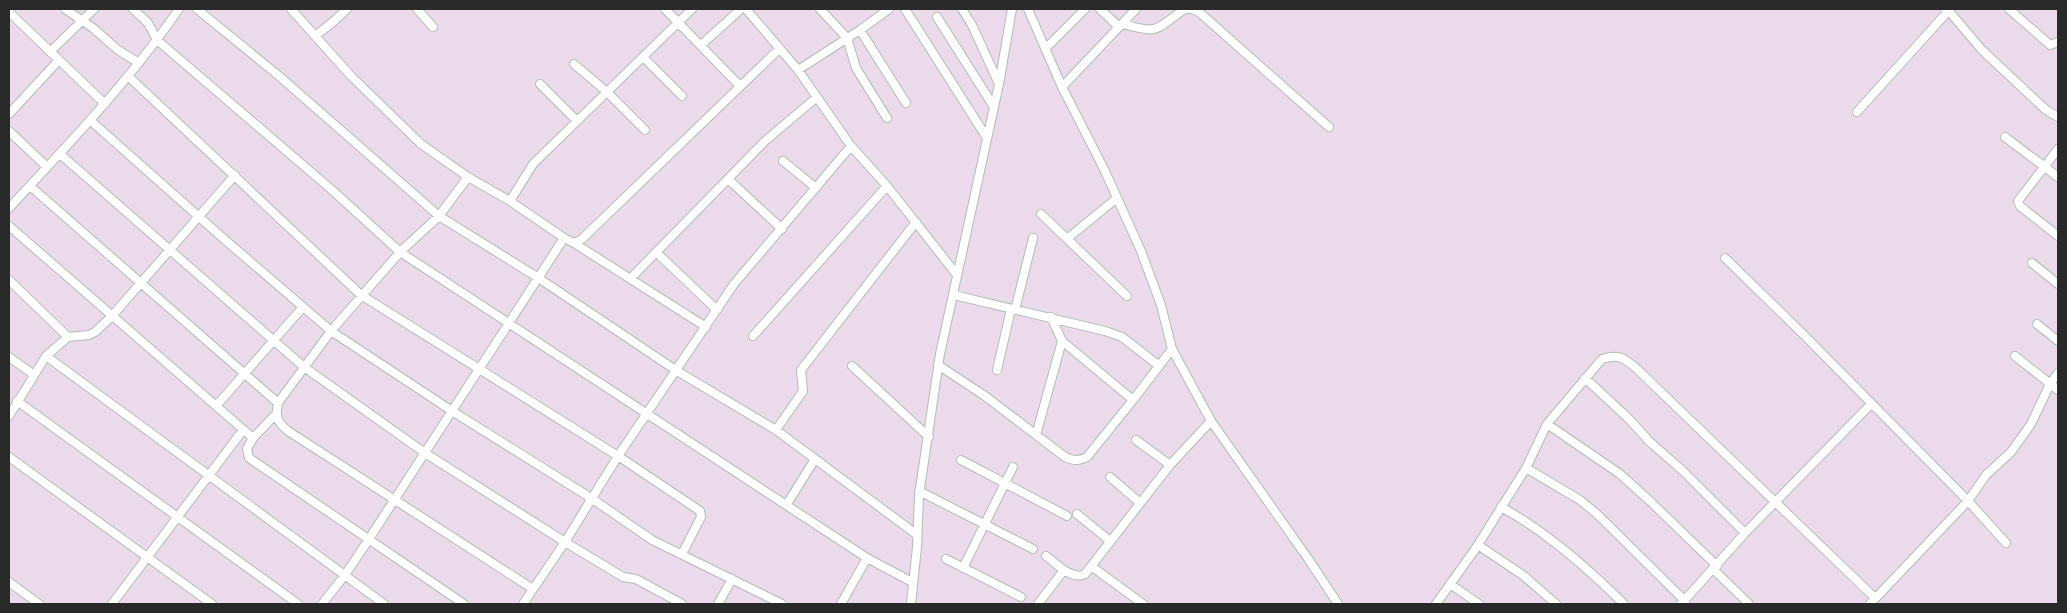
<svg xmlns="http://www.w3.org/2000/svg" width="2067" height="613" font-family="'Space Grotesk',sans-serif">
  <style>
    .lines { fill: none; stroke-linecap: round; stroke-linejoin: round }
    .minor-casing { stroke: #afbdb4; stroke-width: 10 }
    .minor { stroke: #fff; stroke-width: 8 }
  </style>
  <rect width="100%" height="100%" fill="#ebdbea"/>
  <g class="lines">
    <g class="minor-casing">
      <path id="minor" d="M65,9L93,28L118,50L139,63
        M133,9L148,23L157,40L332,190L400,252L867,558L912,582
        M197,9L279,76L439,216L537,277L677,371L776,430L916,534
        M291,9L351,76L421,144L468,177L510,201L564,238
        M417,9L433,27
        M665,9L740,86
        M746,9L798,70L851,146L887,186L957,275
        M820,9L847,38L856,68L887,118
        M905,9L987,138
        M962,9L972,25L999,84
        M1028,9L1062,87L1104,169L1141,251L1161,305L1172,349L1211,421L1309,560L1338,604
        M1100,9L1119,27
        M1192,9L1199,12L1329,127
        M1945,9L1948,10L1982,50L2046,110L2058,117
        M2009,9L2050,45L2058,42
        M9,12L105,104
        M937,17L994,107
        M1123,24C1162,35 1154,29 1185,9H1190
        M860,30L906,103
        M315,36L334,21L347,9
        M701,45L741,9
        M1045,49L1085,9
        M50,52L94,9
        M643,57L682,96
        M574,64L607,92L645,130
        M798,70L860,30L889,9
        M128,76L361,295L618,456L700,511L701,517L682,554
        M540,84L577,121
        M1062,87L1136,9
        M1857,112L1950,9
        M9,114L59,60
        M91,121L224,239L331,331L452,411L591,498L652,540L782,604
        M9,131L47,167
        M2005,137L2058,177
        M2058,149L2018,201L2020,206L2058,236
        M60,154L304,367L425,453L565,542L623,577L636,579L682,604
        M783,161L816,188
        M468,177L439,216L400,252L331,331L278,403C275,417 277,422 288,431L533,589
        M728,179L782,229
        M30,186L278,403
        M510,201L533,164L692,9
        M9,208C69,144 129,81 179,9
        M1041,214L1127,296
        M9,226L253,438L276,414
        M1068,238L1117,198
        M574,243L706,327
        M656,252L717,310
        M1725,258L1804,335L1968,501L2006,543
        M2032,263L2058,284
        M630,279L765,141L816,98
        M9,280L68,337
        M954,295L1105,331L1122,337L1158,365
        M1015,310L1033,238
        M1051,317L1062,341L1133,400L1172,349
        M2037,324L2058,341
        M753,336L887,186
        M46,356L384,604
        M2015,356L2058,390
        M9,357L33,374
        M938,365L985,396L1065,457C1074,461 1079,461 1087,457L1133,400
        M852,366L929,437
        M997,370L1011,309
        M1585,378L1629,419L1650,442L1683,471L1745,533
        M17,401L298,604
        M216,406L303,307
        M9,416L46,356L68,337L89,335L95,332L112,316L235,175
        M1547,424L1620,474L1651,502L1717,566
        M776,430L803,391L801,370L916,222
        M1036,435L1062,341
        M253,438L247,449L249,458L464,604
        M1136,440L1170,465
        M9,457L212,604
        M961,460L1067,516
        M1526,468L1580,500L1597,514L1685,601
        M1110,477L1140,503
        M919,491L1033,549
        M787,504L815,459
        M1501,507C1547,532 1587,568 1624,604
        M1077,514L1110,541
        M1478,545L1524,576L1556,604
        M1046,556C1056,563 1072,581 1085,574L1170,465L1211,421
        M946,559L1021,597
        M1091,566L1143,604
        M963,568L1013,467
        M1714,570L1749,604
        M9,582L39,604
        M1450,584L1479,604
        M112,604L243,430
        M322,604L345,575L369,539L564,238L574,243L582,239L779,49
        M523,604L565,542L618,456L734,284L851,146
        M718,604L732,579
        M841,604L867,558
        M911,604L917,547L919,495L940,354L999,84L1012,9
        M1038,604L1064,570
        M1436,604L1476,548L1526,468L1547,424L1602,359C1619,354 1623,357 1637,369L1875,598
        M1681,604L1745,533L1871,404
        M1870,604L1968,501L1986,475L2011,452L2031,424L2050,384L2058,373"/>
    </g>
    <use href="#minor" class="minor"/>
  </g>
  <rect width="2067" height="613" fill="none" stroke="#292929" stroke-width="20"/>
</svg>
